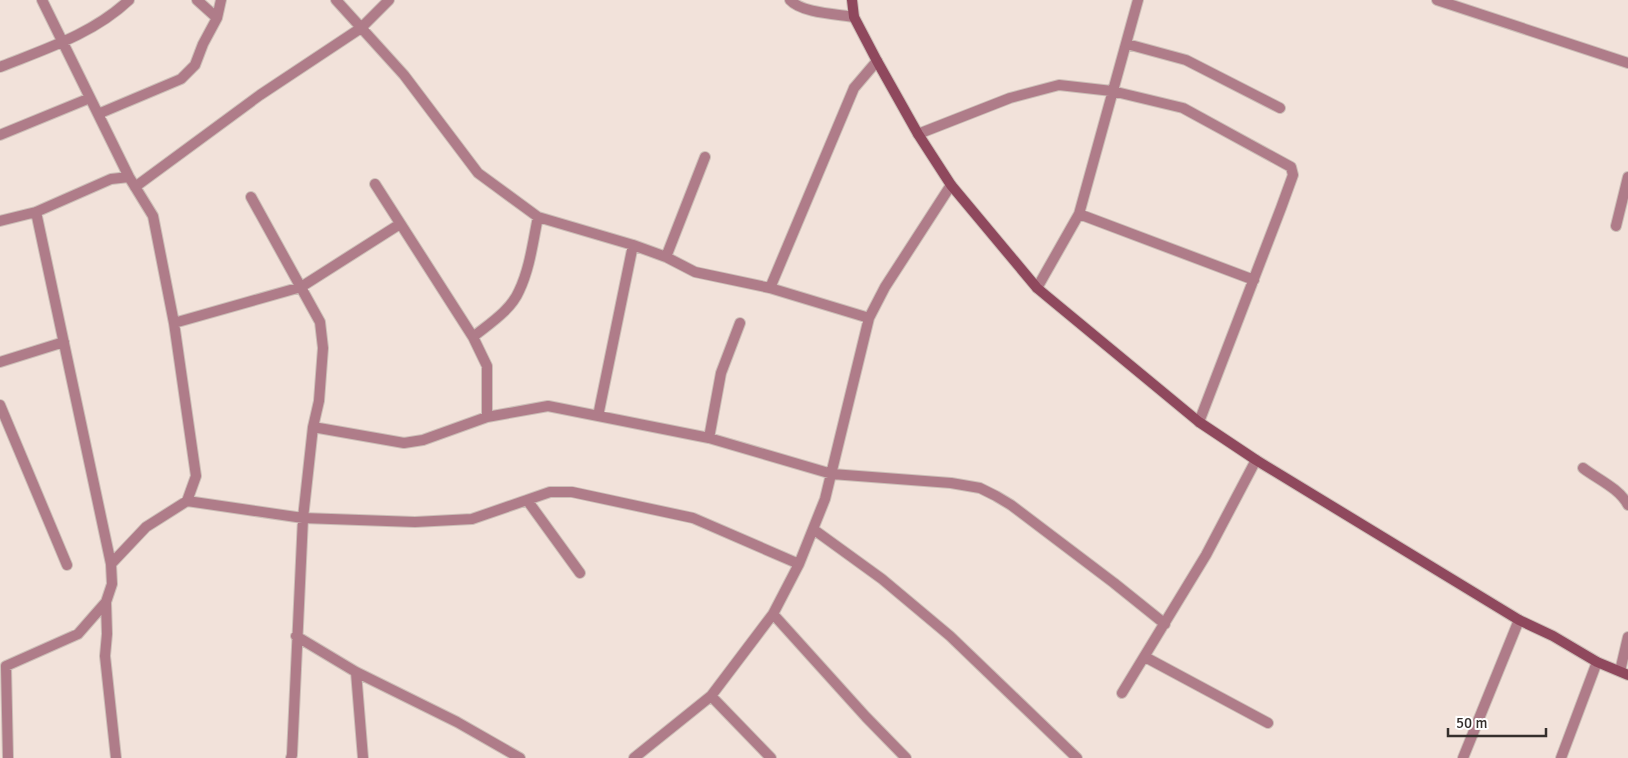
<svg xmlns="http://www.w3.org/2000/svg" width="1628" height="758" font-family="Signika,sans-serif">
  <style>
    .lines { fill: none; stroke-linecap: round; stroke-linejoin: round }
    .street-casing { stroke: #ccbeb7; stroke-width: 12 }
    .secondary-casing { stroke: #ccbeb7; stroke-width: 12 }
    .street { stroke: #af7c89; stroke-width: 10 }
    .secondary { stroke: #8f485d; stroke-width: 10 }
  </style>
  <rect width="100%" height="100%" fill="#f2e2da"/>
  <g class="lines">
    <g class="street-casing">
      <path id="street" d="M197,0L217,18
        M336,0L404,75L478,173L538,217L633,245L666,257L695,272L770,288L869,318
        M790,0C802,13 836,14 854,17
        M1437,0L1628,63
        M1127,44L1186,60L1280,108
        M0,67C45,49 93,34 129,0
        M98,114L181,79L195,65L203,44L217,18L221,0
        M918,134L1010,98L1059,85L1112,91L1183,108L1291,167L1293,175L1281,208L1199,422
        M0,135L90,98
        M375,184L473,337L487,366V417
        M135,187L260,95L361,28L389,0
        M251,197L320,322L323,348L319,401L313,427L303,518L292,755L291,758
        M36,212L111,564
        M1079,214L1254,280
        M0,221L36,212L111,179L129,177
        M1616,226L1628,177
        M666,257L705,157
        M770,288L854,88L877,61
        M1037,288L1079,214L1138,0
        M174,323L301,287L400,224
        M473,337C489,324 511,310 519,291C530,268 533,241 538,217
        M0,362L64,342
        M0,405L67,565
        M598,416L633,245
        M313,427L404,443L423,440L487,417L548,406L709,438L832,474L951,483L980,488L996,496L1011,505L1114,583L1165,624
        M709,438L721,373L740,323
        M1583,468C1597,479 1619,488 1628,505
        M527,500L580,573
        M187,501L303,518L415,522L472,519L550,492H572L693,518L799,564
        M813,529L882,579L950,636L1077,758
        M106,602L107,634L105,656L116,758
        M773,614L866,717L906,758
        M296,636L356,672L457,722L520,758
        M1145,657L1268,723
        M1620,671L1628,637
        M356,672L363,758
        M1122,693L1206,555L1256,460
        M711,696L771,758
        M8,758L6,666L78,634L106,602L112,584L111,564L146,527L187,501L196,476L174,323L153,216L129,177L42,0
        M634,758L711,696L773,614L799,564L825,499L869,318L885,287L951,185
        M1463,758L1519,620
        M1561,758L1597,662"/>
    </g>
    <g class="secondary-casing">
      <path id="secondary" d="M852,0L854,17L877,61L918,134L951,185L1037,288L1049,298L1199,422L1256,460L1519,620L1553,636L1597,662L1628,675"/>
    </g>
    <use href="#street" class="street"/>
    <use href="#secondary" class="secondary"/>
  </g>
  <path d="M1448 728v8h98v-8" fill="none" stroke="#352f2c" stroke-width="2.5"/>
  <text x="1456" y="728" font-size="15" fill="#352f2c" stroke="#ffffff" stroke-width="4" paint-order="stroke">50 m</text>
</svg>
